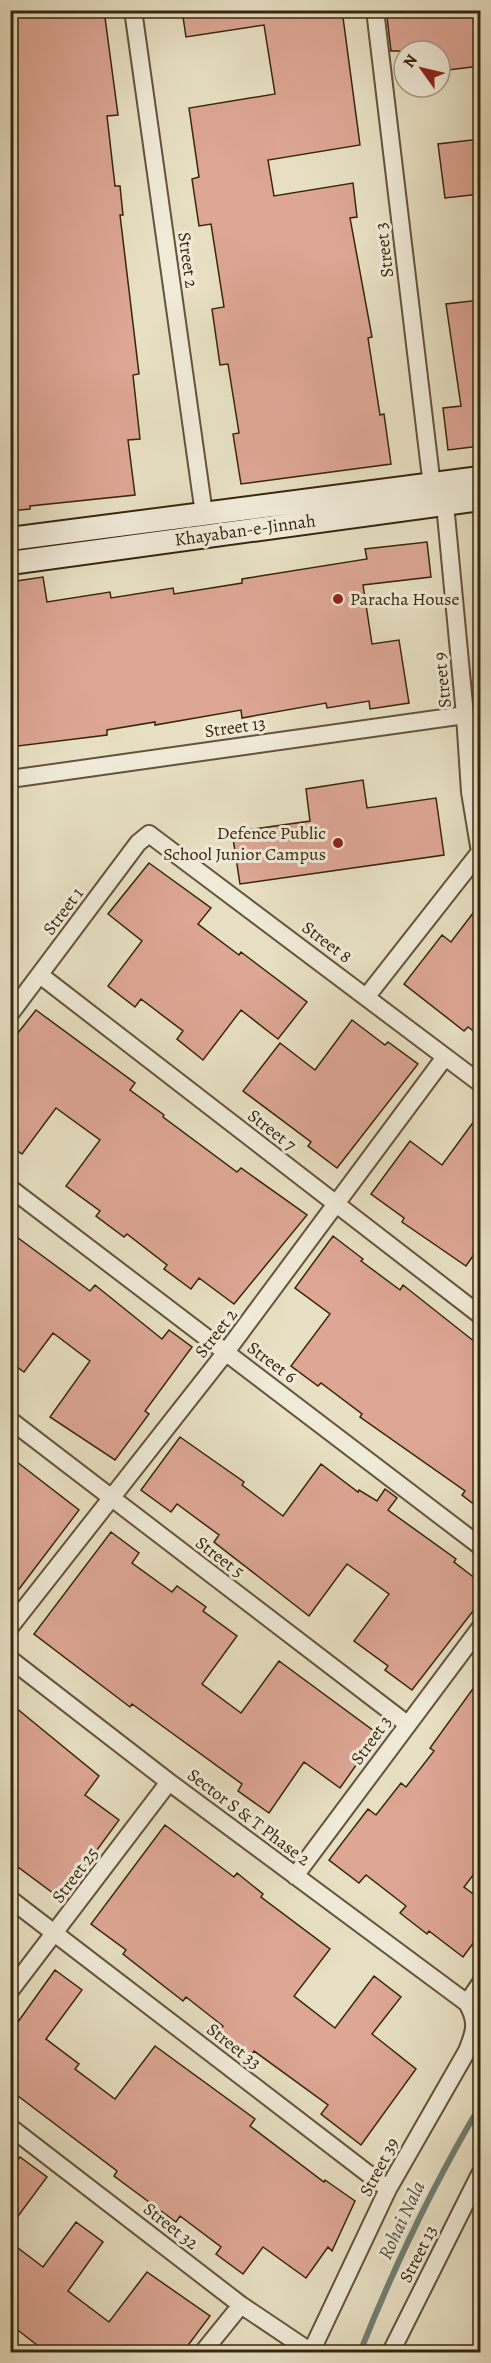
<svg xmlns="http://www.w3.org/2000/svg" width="491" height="2363" font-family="Alegreya,serif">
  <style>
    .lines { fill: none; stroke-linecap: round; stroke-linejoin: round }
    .stream { stroke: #728074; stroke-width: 6 }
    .building { fill: #dda695; stroke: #38260d; stroke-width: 1.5 }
    .minor-casing { stroke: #64543b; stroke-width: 20 }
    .secondary-casing { stroke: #38260d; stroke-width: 26 }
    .minor { stroke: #f0ebd9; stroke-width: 16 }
    .secondary { stroke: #f0ebd9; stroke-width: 22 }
    .poi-dot { fill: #8f2418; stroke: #f0ebd9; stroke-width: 2 }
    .labels { text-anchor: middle; stroke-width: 6; stroke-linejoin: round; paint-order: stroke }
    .street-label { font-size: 18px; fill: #38260d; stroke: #f0ebd9 }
    .poi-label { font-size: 18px; fill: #38260d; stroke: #f0ebd9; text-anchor: start }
    .water-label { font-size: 20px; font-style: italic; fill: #555340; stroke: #f0ebd9 }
  </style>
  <rect width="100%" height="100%" fill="#e8e0c4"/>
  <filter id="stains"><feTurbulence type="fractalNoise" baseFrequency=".00333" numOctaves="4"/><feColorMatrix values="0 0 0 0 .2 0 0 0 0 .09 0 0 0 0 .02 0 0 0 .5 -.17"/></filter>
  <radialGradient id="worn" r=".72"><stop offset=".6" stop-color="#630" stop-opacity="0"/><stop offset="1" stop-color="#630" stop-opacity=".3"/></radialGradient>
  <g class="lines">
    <path class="stream" d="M360,2352C394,2267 433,2185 480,2106"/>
  </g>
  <path class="building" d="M10,10H104L118,115L107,116L115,186H120L123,215H120L139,374L133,375L140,439L128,440L135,495L30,506V509L10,511Z
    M182,10H342L360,145L268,160L274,196L353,183L357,217L350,218L372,337L368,338L380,415L384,414L391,464L241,484L233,434L239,433L228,364L220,365L212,309L224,307L211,224L199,226L192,179L199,177L189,108L275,94L264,25L186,37Z
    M446,10H480V66L440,71V51H391L387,17Z
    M480,139V194L445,198L438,144Z
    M480,300V446L448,450L443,408L461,406L446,304Z
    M427,542L431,577L363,585L372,644L399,640L409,703L370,709L369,701L327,708L326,703L242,718L241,710L155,725V722L107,730V735L10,747V582L43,577L47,602L110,592L111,598L173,588L174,594L242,583V579L367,559L365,549Z
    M363,780L367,808L436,798L444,855L240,884L232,832L310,821L306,789Z
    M149,863L211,908L198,924L239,955L241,952L307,1002L278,1039L241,1010L203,1060L177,1039L183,1031L141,999L135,1007L108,986L142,941L108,914Z
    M480,904V1036L468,1027L464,1031L404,984L442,935L451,942Z
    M36,1010L135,1083L130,1090L164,1115L163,1117L237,1172L241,1168L307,1215L234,1304L199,1278L191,1289L164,1269L167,1265L127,1234L124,1237L96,1216L100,1211L66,1186L100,1140L56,1108L22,1154L10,1146V1029L17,1034Z
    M352,1020L385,1045L388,1042L418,1064L337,1168L308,1146L311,1142L243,1091L280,1043L315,1070Z
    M480,1113V1246L466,1266L402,1222L404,1218L371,1194L410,1141L442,1165Z
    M10,1232L90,1291L95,1285L162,1339L169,1330L192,1347L145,1411L149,1414L115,1460L50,1417L90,1361L53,1333L24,1372L10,1362Z
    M333,1236L363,1259L361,1261L400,1290L403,1285L480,1346V1509L462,1495L465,1491L360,1417L362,1414L321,1383L318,1386L291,1366L330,1314L295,1288Z
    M180,1437L244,1482L242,1485L283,1516L321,1464L358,1492L359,1490L377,1501L385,1489L397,1498L388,1510L456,1559L454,1562L480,1582V1602L412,1690L385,1670L388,1666L354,1641L389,1594L347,1564L309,1616L214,1542L219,1535L177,1504L171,1512L141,1490Z
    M17,1462L79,1510L10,1601V1471Z
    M111,1532L139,1553L132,1563L172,1592L177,1586L206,1607L203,1611L237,1636L202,1684L241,1713L279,1661L378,1734L340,1788L304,1762L269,1813L238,1791L242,1784L132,1704L130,1707L34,1634Z
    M480,1679V1866L464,1887L480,1899V1934L463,1957L429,1931L427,1934L400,1913L406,1906L366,1875L359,1883L329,1860L368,1809L376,1815L401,1783L406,1787L434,1751L430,1748Z
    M10,1703L99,1776L85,1795L119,1820L61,1899L10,1861Z
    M165,1825L234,1877L237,1873L263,1894L261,1897L330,1949L294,1996L335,2028L374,1976L401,1997L372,2034L416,2069L361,2145L321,2114L328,2105L254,2051L251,2056L219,2031L223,2026L186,1997L183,2001L123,1954L126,1950L91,1924Z
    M55,1970L82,1990L46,2039L79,2064L75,2069L115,2099L155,2046L255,2119L250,2126L324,2182L325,2180L355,2201L332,2251L328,2247L306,2278L263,2247L243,2274L216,2254L221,2247L180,2216L176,2222L114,2176L117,2171L10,2090V2033Z
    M20,2157L47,2177L10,2227V2170Z
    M76,2222L103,2242L68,2291L109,2322L147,2272L210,2316L183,2352H46L10,2324V2242L43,2267Z"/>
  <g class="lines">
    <g class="minor-casing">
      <path id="minor" d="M133,10L204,514
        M375,10L432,486
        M10,779L465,715
        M40,975L480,1315
        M367,996L480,852L470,792L465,715L445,504
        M10,1014L138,843L149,834L480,1083
        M10,1188L480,1546
        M10,1420L407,1724
        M10,1627L226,1352L445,1057
        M10,1659L169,1782L467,2003C478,2022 475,2031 467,2051L388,2189L311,2352
        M295,1876L480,1628
        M10,1899L388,2189
        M10,1991L169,1782
        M467,2003L480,1984
        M10,2127L241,2305L311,2352
        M203,2352L241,2305
        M391,2352L480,2174"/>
    </g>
    <g class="secondary-casing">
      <path id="secondary" d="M10,539L480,478
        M10,563L480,499"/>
    </g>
    <use href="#minor" class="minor"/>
    <use href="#secondary" class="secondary"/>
  </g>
  <g class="poi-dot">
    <circle cx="338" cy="599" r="6"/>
    <circle cx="338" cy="843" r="6"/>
  </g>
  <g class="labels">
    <g class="street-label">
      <text transform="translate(384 250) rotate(-97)" y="6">Street 3</text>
      <text transform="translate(188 260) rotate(82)" y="6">Street 2</text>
      <text transform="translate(245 530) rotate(-8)" y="6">Khayaban-e-Jinnah</text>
      <text transform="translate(442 680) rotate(-96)" y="6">Street 9</text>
      <text transform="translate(235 727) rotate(-8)" y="6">Street 13</text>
      <text transform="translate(63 911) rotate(-53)" y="6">Street 1</text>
      <text transform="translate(327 942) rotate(37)" y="6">Street 8</text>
      <text transform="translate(272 1130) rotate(38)" y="6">Street 7</text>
      <text transform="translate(216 1333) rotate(-52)" y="6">Street 2</text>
      <text transform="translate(272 1362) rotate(37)" y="6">Street 6</text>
      <text transform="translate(220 1557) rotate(37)" y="6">Street 5</text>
      <text transform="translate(371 1740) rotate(-54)" y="6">Street 3</text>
      <text transform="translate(249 1817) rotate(37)" y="6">Sector S &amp; T Phase 2</text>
      <text transform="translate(75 1875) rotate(-53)" y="6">Street 25</text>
      <text transform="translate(234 2046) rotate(38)" y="6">Street 33</text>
      <text transform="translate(379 2167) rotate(-62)" y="6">Street 39</text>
      <text transform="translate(171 2226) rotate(38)" y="6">Street 32</text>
      <text transform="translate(418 2254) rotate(-63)" y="6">Street 13</text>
    </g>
    <g class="poi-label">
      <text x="350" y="605">Paracha House</text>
      <text x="326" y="839" text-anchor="end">Defence Public<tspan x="326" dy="21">School Junior Campus</tspan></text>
    </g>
    <g class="water-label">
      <text transform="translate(401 2220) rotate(-65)" y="7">Rohai Nala</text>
    </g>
  </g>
  <rect width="491" height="2363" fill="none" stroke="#e8e0c4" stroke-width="36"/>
  <rect x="12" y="12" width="467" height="2339" fill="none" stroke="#38260d" stroke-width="3"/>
  <rect x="18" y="18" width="455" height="2327" fill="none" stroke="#38260d" stroke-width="1.5"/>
  <g transform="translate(422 69) rotate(304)"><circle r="28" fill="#f0ebd9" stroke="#a69c87" stroke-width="1.5"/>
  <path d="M0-4.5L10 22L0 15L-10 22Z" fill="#8f2418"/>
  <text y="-9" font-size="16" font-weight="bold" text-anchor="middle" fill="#38260d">N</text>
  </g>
  <rect width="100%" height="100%" filter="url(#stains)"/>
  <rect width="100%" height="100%" fill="url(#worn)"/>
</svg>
